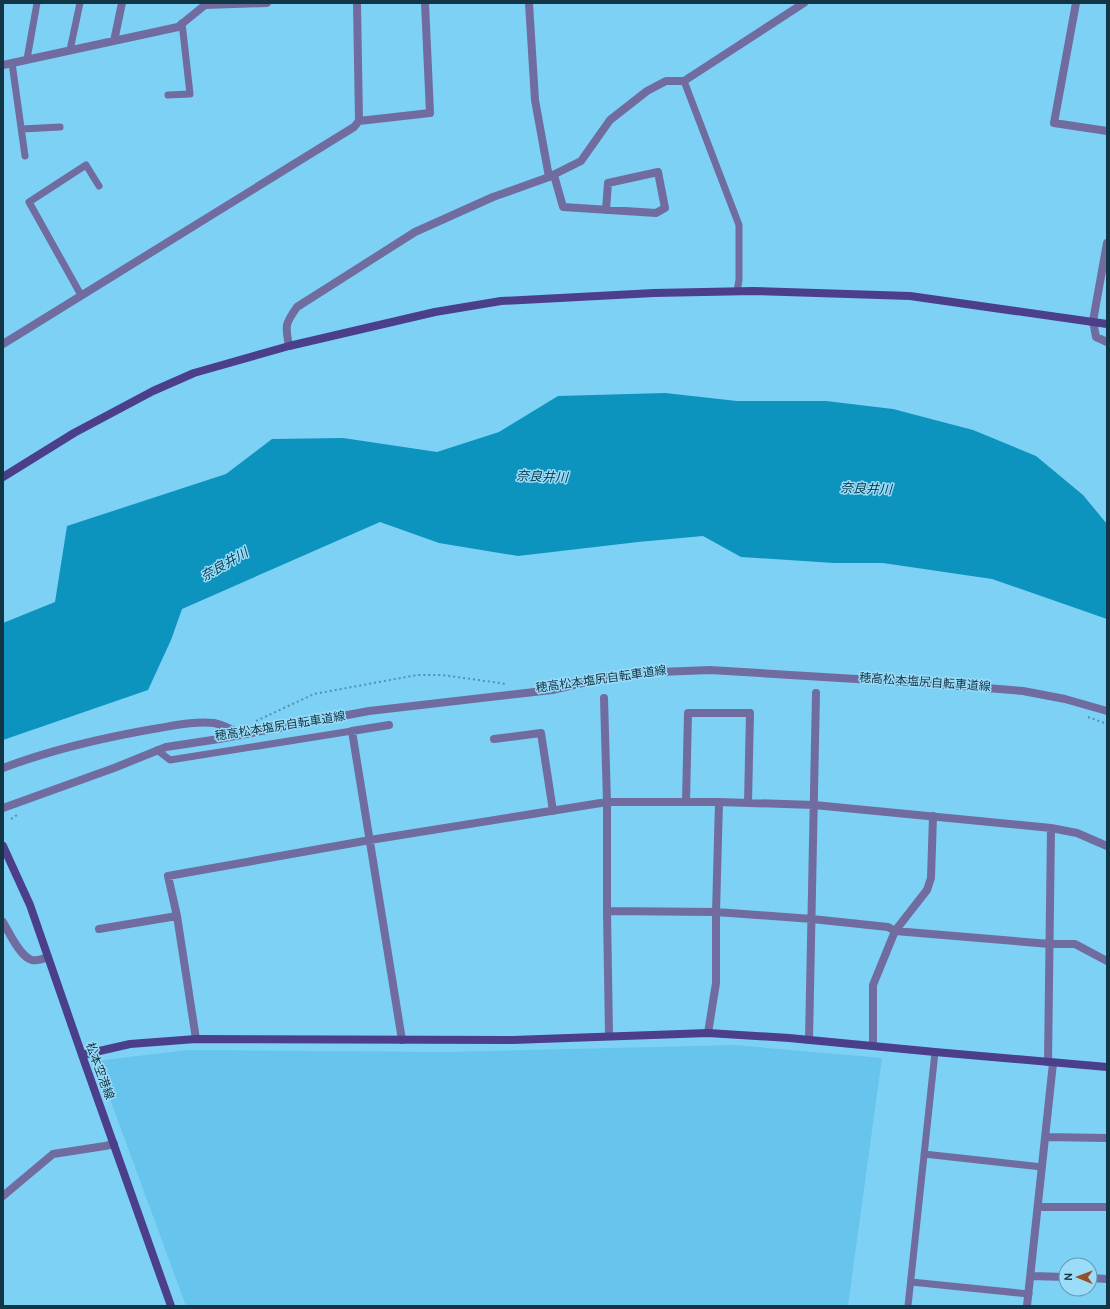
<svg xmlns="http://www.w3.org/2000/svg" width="1110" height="1309" font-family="Cabin,'Noto Sans JP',sans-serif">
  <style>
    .built { fill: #67c5ed }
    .water { fill: #0c93be }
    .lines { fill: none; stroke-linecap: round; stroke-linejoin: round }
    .path { stroke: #5292ae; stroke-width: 2; stroke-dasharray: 2 3; stroke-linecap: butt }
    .lane { stroke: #706ca0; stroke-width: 7 }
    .street { stroke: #706ca0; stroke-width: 8 }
    .secondary { stroke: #4b3e8a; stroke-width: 8 }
    .labels { text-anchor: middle; stroke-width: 3; stroke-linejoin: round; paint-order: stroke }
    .street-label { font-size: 12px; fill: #123645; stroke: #9bdcf9 }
    .water-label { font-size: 13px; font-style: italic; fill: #06394b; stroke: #9bdcf9 }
  </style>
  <rect width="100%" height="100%" fill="#7dd1f5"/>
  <path class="built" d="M735,1045L882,1058L848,1306H186L96,1061L187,1050L446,1052Z"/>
  <path class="water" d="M665,393L737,401H826L893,409L973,430L1036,456L1083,495L1107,524V619L992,579L883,563H834L741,557L703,536L638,542L518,556L439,543L380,522L182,609L171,640L148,690L3,740V623L55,602L67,526L226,474L272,439L343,438L437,452L499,432L558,396Z"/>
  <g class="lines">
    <path class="path" d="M1088,717L1107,724
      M256,721L314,694L417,675H442L507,684
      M11,819L17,815"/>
    <path class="lane" d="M70,50L80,3
      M27,59L37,3
      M12,63L25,156
      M684,81L739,225V280L737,291
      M168,95L190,94L182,23
      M22,129L60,127
      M81,295L29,202L86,165L99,186
      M157,750L170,760L352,731
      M924,1154L1042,1167
      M911,1282L1029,1294
      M908,1306L935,1052"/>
    <path class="street" d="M529,3L535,100L549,177
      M1076,3L1054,123L1107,131
      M114,41L122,3
      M3,65L178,27L205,5L267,3
      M359,121L430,113L425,3
      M554,175L563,207L656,213L665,208L658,172L608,183L606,210
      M1107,243L1093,321L1096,337L1107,342
      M3,344L354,127L359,121L357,3
      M289,346C285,325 285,324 297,307L415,232L493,197L549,177L581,161L610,120L647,91L666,81H684L804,3
      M604,698L607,802V911
      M389,725L352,731L402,1040
      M494,739L541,733L553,811
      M3,768C53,749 106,737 159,728C177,725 196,721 214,723C224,725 233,730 241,735
      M686,802L688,713H750L748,803
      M3,808L114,768L166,747L219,739L369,711L552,690L608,677L659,672L710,670L823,677L923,683L1023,691L1065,699L1107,711
      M3,922C9,932 20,957 32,960C37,961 43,959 48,957
      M99,929L177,916
      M708,1033L716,983V912L719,802
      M609,1036L607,911L716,912L812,919L888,927L895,931L1050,944H1075L1107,961
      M196,1039L177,916L168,876L370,840L607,802H719L814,805L1051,828L1077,833L1107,846
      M809,1040L816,693
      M873,1046V985L895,931L927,890L931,878L933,816
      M1048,1062L1051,828
      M1046,1137L1107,1138
      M3,1196L53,1154L105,1146L114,1144
      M1038,1207H1107
      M1031,1276L1066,1277
      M1090,1278L1107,1279
      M1027,1306L1053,1063"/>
    <path class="secondary" d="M3,477L74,433L153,391L194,373L289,346L435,312L501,301L654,293L753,291L910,296L1107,324
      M3,846L30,905L82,1055L171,1306
      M82,1055L130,1044L196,1039L513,1040L708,1033L789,1038L935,1052L1107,1067"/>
  </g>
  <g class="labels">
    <g class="street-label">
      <text transform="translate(601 679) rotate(-8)" y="4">穂高松本塩尻自転車道線</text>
      <text transform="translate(925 682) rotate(4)" y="4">穂高松本塩尻自転車道線</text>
      <text transform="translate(280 726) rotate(-9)" y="4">穂高松本塩尻自転車道線</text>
      <text transform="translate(100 1071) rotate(70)" y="4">松本空港線</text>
    </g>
    <g class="water-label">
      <text transform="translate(542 476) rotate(2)" y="5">奈良井川</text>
      <text transform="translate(866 488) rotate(2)" y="5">奈良井川</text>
      <text transform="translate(224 564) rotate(-30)" y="5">奈良井川</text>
    </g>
  </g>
  <rect width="1110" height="1309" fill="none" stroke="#123645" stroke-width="8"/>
  <g transform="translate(1078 1277) rotate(271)"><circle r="19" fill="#9bdcf9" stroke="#649ab1"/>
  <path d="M0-3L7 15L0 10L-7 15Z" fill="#965029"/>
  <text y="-6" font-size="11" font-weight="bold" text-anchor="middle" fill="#123645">N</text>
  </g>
</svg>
